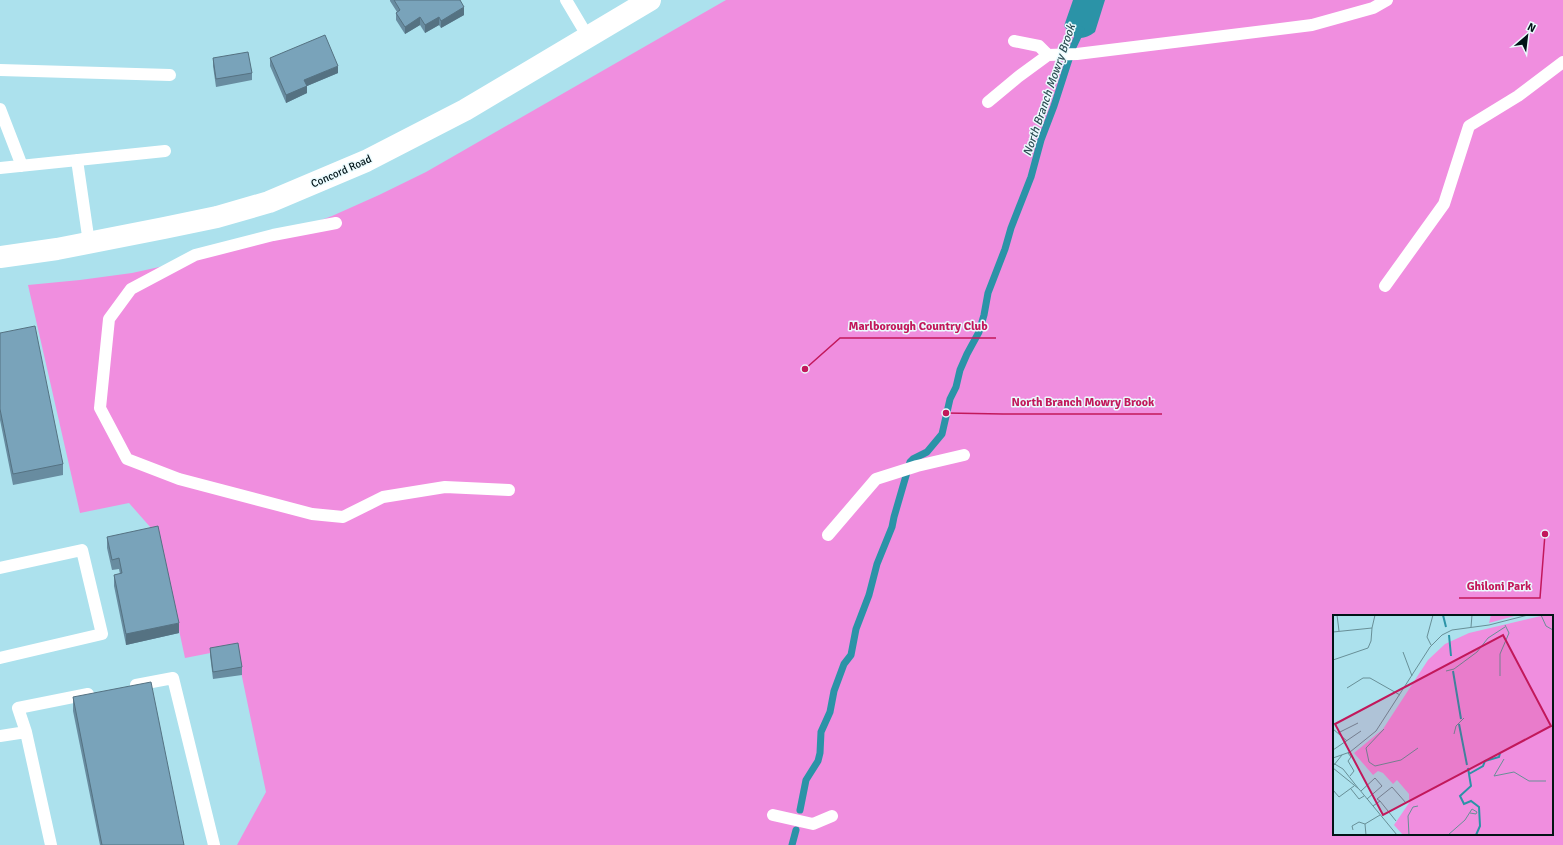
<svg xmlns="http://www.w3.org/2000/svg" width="1563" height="845" font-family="Signika,sans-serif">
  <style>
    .green { fill: #f08edf; fill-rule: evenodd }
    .water { fill: #2b93a7 }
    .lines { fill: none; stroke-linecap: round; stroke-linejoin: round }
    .stream { stroke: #2b93a7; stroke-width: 7 }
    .service { stroke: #fff; stroke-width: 12 }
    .tertiary { stroke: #fff; stroke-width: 22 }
    .wall { fill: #688ca0 }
    .shaded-wall { fill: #557282 }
    .building { fill: #79a3ba; stroke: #557282 }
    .labels { text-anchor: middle; stroke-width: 3; stroke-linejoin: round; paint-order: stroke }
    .street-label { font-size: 11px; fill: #011317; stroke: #ebfbfe }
    .water-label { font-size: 12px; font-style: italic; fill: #2e4d54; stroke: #ebfbfe }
    .inset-river { fill: none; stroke: #2b93a7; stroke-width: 2 }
    .inset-road { fill: none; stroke: #688f97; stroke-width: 1 }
    .view { fill: #c2185b; fill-opacity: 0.15; stroke: #c2185b; stroke-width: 2 }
    .inset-edge { fill: none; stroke: #011317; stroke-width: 2 }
    .leader { fill: none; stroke: #c2185b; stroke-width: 1.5 }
    .callout-dot { fill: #c2185b; stroke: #ebfbfe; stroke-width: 1.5 }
    .callout-label { font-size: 12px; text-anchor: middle; font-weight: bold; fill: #c2185b; stroke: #ebfbfe; stroke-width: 3; stroke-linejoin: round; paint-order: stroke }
  </style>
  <rect width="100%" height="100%" fill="#ace1ed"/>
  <path class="green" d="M726,0H1563V845H237L266,792L236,648L185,658L159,537L129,503L80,513L28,285L80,280L132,273L182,262L283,234L332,216L379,195L426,172ZM1334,616H1552V834H1334Z"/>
  <path class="water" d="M1073,0H1105L1095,32C1081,42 1074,39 1064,26Z"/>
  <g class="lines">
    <path class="stream" d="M800,810L806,780L818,761L820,753L821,732L830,712L834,691L844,664L851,655L856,629L869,595L877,564L892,527L894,517L910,462L913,459L927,452L942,434L950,399L956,387L960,370L967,354L979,332L984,315L988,293L1005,249L1011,228L1031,177L1041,140L1054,106L1073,47L1081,30
      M792,845L796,830"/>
    <path class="service" d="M566,0L588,37
      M1014,41L1039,46L1048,55L1077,54L1312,25L1373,8L1387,0
      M0,70L170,75
      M988,102L1018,77L1048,55
      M0,109L22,166
      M77,160L89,243
      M0,168L165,151
      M336,223L273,235L195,255L131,289L109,319L100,408L127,459L179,479L312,514L343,517L383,497L445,487L509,490
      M1385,286L1444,204L1469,126L1518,96L1563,62
      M828,535L876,479L917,466L964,455
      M0,568L82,550L102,634L0,658
      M136,685L173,678L214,845
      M26,732L18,708L88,694
      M0,736L26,732L51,845
      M773,815L813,824L832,816"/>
    <path class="tertiary" d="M0,257L57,249L164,228L217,217L269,202L366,161L465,110L650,0"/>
  </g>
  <path class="wall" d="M390,0H460L464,15L441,28L439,25L425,33L420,25L405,34L396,20V13L397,12L390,1Z
    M213,58L252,73V80L216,87L213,66Z
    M270,58L338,73L307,86V93L286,103L270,66Z
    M0,333L63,464V475L13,485L0,420Z
    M107,537L179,633L126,645L114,586V575L120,574L119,569L112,570L107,548Z
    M210,648L242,667V675L213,679L210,655Z
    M73,697L184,845H100L73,711Z"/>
  <path class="shaded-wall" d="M464,7V15L441,28V21Z
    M420,17V25L405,34V27Z
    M439,17V25L425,33V25Z
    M338,66V73L307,86V93L286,103V95L304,80Z
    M179,623V633L126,645V634Z"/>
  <path class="building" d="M394,0H460L464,7L441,21L439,17L425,25L420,17L405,27L396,13L400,10Z
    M325,35L338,66L304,80L307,86L286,95L270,58Z
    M248,52L252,73L216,79L213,58Z
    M35,326L63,464L13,474L0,409V333Z
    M158,526L179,623L126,634L114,575L122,573L119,558L112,560L107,537Z
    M238,643L242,667L213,672L210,648Z
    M151,682L184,845H102L73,697Z"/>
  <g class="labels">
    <g class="street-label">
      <text transform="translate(341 171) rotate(-24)" y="4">Concord Road</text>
    </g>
    <g class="water-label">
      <text transform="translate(1049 90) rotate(-71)" y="4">North Branch Mowry Brook</text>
    </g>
  </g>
  <g transform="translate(1333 615)">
    <rect width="220" height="220" fill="#ace1ed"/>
    <path d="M158,0H185L156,8ZM212,0H220V220H70L61,210L76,188V179L64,165L60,169L50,158L45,156L40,160L21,138L50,114L95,45L112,29L136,18Z" fill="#f08edf"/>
    <path class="inset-river" d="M110,0L113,12M116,20L118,41M120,56L128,104M126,109L134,150M135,153L138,171L127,181L131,189L138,186L146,192L147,211L143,220M136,159L150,151L152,146L166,142L167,138"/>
    <path class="inset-road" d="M4,0L6,16M208,0L213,11L220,15M138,12L139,0M0,17L39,13L42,0M98,30L94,22L100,0M70,37L79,61M0,45L35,33L38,26L39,13M113,56L121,54L144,37L155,23L172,12M167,61V39L176,18L172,10M14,73L30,63H37L67,80M0,114L14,126M51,114L33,133L36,147L42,151L68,145L85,133M5,118L25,108M121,119L123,111L131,103M0,135L28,116M15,138L18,142L15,146L21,156L17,161M0,143L17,137L43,116L97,32L109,20L119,15L156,10L195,0M171,144L161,161L181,157L196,166H213M0,148L10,154L25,173M1,150L9,140M0,153L26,174L64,220M18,174L26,184L31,181M0,175L6,182L21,171M28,176L42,163L49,171L34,184M47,186L44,184L59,172L73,188M40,191L47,186L63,206M20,215L19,211L26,207L32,209M33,220L32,209L47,200M76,220L75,201L80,192L85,191M115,220L132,205L139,194L144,197L143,199L137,198"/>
    <path class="view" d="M170,20L218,111L50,200L2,109Z"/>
    <rect width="220" height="220" class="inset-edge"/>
  </g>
  <path class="leader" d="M805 369L840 338H996M946 413L1003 414H1162M1545 534L1540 598H1459"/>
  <g class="callout-dot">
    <circle cx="805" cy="369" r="4"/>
    <circle cx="946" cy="413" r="4"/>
    <circle cx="1545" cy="534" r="4"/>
  </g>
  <g class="callout-label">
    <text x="918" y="330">Marlborough Country Club</text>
    <text x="1083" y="406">North Branch Mowry Brook</text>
    <text x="1499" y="590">Ghiloni Park</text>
  </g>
  <g transform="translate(1527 36) rotate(28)" stroke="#ebfbfe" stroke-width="3" paint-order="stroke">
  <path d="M0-3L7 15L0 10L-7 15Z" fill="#011317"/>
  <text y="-6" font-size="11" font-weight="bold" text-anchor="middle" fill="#011317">N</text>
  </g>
</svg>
